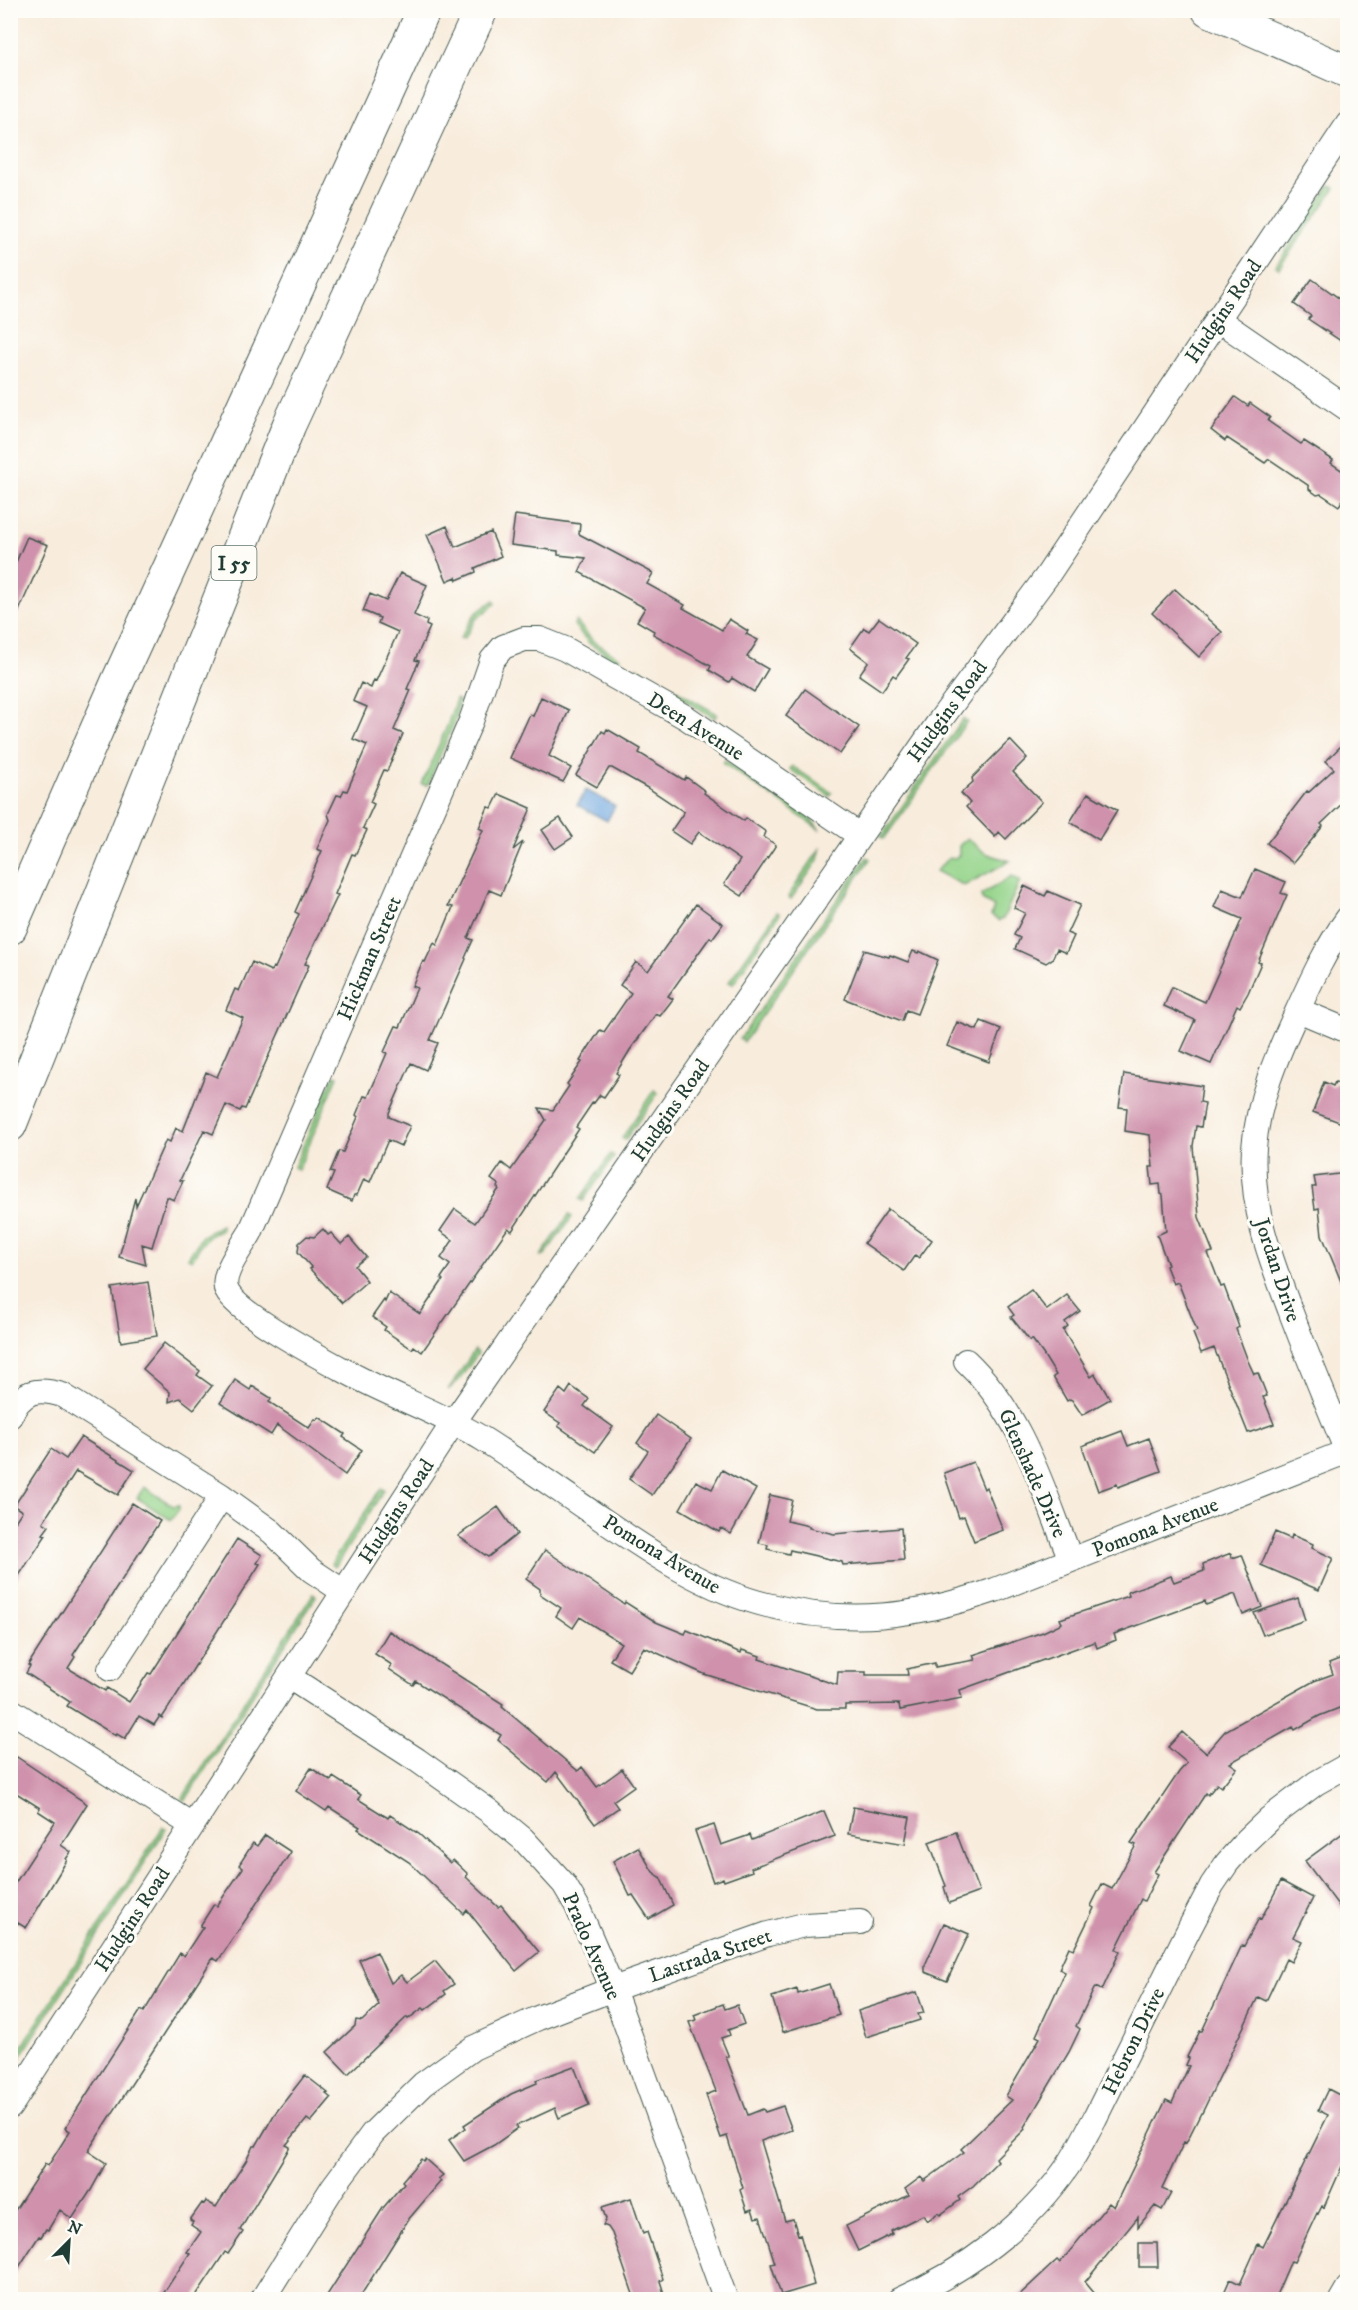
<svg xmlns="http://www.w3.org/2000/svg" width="1358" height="2310" font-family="'IM FELL DW Pica',serif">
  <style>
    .green { fill: #95d48b; stroke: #5a8860; stroke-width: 1.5 }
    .water { fill: #71a8e0; stroke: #48728a; stroke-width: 1.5 }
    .building { fill: #cf91ab }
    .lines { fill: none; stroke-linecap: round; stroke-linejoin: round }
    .minor-casing { stroke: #40574d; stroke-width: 26 }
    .major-casing { stroke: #40574d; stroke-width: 34 }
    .highway-casing { stroke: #40574d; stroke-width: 35 }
    .minor { stroke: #fff; stroke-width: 24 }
    .major { stroke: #fff; stroke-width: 32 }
    .highway { stroke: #fff; stroke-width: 33 }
    .labels { text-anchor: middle; stroke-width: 6; stroke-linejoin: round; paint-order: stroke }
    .shield { fill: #fdfcf7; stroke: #62766e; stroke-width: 1.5 }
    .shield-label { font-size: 20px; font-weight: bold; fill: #1f3d34 }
    .street-label { font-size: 21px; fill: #1f3d34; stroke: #fdfcf7 }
  </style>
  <rect width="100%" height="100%" fill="#fdfcf7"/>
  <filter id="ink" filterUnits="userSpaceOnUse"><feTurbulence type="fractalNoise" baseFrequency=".0167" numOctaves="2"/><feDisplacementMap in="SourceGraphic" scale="12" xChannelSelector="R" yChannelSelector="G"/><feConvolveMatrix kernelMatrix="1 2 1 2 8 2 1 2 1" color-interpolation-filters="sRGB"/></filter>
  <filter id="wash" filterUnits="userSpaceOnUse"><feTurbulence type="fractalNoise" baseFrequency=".008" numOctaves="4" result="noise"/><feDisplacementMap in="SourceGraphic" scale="24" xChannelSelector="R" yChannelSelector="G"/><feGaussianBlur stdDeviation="1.35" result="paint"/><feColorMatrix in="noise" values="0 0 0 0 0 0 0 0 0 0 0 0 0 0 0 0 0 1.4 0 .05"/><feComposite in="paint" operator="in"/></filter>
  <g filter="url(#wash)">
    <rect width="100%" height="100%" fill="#f8ecdc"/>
    <path class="green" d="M1330,186L1335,188L1279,268L1276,266Z
      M494,600L495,604L476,619L464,639L460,638L475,614Z
      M576,621L593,641L620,658L618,662L590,644L574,625Z
      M637,667L717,714L715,718L635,671Z
      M456,699L459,700L455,720L427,786L422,784L448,724Z
      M963,719L967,721L884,839L881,837Z
      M725,760L776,795L774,798L723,763Z
      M792,766L832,793L830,796L790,769Z
      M780,797L809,817L820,830L777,800Z
      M967,838L985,853L1010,861L964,886L936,871L949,857L955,858L959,855V846Z
      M821,847L818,860L791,899L788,897Z
      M867,857L870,859L744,1042L740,1039Z
      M1012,876L1020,881L1003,919L999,921L991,916L994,907L982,900L981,895Z
      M777,912L780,914L733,984L729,982Z
      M334,1075L338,1076L298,1170L294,1167Z
      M654,1090L658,1093L625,1140L622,1138Z
      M611,1154L614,1157L583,1201L580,1199Z
      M569,1215L572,1217L544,1256H541Z
      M221,1225L222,1229C207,1235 199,1246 192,1260L188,1258L202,1236Z
      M475,1350L478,1353L459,1380L448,1390Z
      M144,1487L173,1506L179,1505V1509L171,1520L137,1498Z
      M381,1488L384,1490L335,1567L331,1564Z
      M313,1594L316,1596L185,1801L182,1799Z
      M163,1827L166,1829L11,2072V2064Z"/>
    <path class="water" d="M586,790L615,806L607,821L577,805Z"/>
    <g id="blocks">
      <path class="building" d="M1312,279L1347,304V345L1308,319L1311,316L1294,304Z
        M1235,397L1248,406L1250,403L1270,417L1268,421L1301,444L1304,441L1333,460L1331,463L1347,474V493L1339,506L1321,494L1317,495L1309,489V486L1269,459L1265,463L1227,438L1225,441L1211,430Z
        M515,515L580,524L579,534L653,573L647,584L685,605L683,608L722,630L729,619L748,631L746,634L758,640L747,657L768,669L754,692L732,678L729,682L709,670L711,666L653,634L654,631L637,621L645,608L579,572L586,558L558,555V551L511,545Z
        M447,526L455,547L491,532L501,556L475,568L476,572L457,580L456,577L447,581L427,535Z
        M27,537L48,545L10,631V576Z
        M400,573L427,585L414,615L427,621L426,625L430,627L415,660L419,661L407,689L411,690L394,730L403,734L387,771L384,770L370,802L374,804L363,828L367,830L355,855L352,854L335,894L338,895L305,964L309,965L245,1109L242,1108L240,1111L226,1105L213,1134L204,1130L180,1180L183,1181L174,1200L167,1197L152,1247L142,1244L146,1265L119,1257L135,1198L136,1206L166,1140L170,1142L176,1128L183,1131L206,1072L217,1077L243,1018L226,1010L235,989L239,991L252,962L271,971L273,967L275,968L299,914L295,912L322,851L317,849L330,820L328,814L337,795L341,796L344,790L347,791L367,745L353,739L367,707L353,701L361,683L371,688L374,680L376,681L398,632L378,623L380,618L363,611L370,594L386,601Z
        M1175,589L1222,632L1199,657L1152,613Z
        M879,618L916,644L906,658L909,659L896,677L893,675L882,691L859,675L868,662L850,648L864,628L869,631Z
        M805,689L859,727L840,754L786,716Z
        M541,697L569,710L549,756L571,768L563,782L510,758L530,714L533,716Z
        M607,729L641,749L639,753L684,780L686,777L705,791L704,793L744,821L746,818L766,832L764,837L776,845L742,896L724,884L740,860L699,832L690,844L671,831L684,812L651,790L612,768H609L597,787L576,775L602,731L605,733Z
        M1010,740L1027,758L1013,772L1042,802L1006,839L999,832L995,837L966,807L970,803L961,793L973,782L972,778Z
        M1347,740V799L1321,824L1323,826L1293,863L1267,843L1307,791L1309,792L1334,769L1326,761Z
        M1088,793L1117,810L1099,840L1070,822Z
        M499,794L531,808L513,850L523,842L501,895L489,890L468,938L473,940L465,958L466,959L430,1040L438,1043L426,1070L411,1063L389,1113V1117L410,1126L401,1146L388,1140L370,1182L364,1179L357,1195H354L352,1201L327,1190L334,1173L330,1172L339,1151L343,1152L358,1117L356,1115L364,1096L368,1097L387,1053L384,1052L396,1026L400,1027L417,988L412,986L423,961L425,962L434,943L437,945L453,907L448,906L483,830L479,828L488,807L492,808Z
        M560,818L573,837L555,849L542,830Z
        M1255,869L1286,882L1281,893L1287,895L1258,962L1261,963L1248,993L1240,1007L1237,1005L1211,1064L1181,1051L1195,1020L1164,1006L1172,987L1205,1002L1242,919L1214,907L1222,889L1242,897Z
        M1024,886L1045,896L1048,891L1080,905L1067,933L1074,936L1066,953L1057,949L1052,959L1046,963L1015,949L1020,938L1014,935L1025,913L1014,908Z
        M696,904L723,924L712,939L710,937L668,996L673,999L660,1016L656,1014L630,1050L616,1073L619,1075L604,1097L600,1095L594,1103L593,1102L576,1127L579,1129L512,1231L508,1228L422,1352L414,1346L412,1349L384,1330L386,1327L372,1317L384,1300L385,1302L389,1293L420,1314L443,1280L441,1278L450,1265L441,1258L453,1240L440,1231L455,1209L475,1223L499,1189L497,1187L499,1185L491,1179L502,1163L511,1170L546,1120L539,1108L553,1110L569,1086L567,1084L582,1062L580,1061L600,1030L604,1032L631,993L620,985L636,962L648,971Z
        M864,950L889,957L890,955L908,962L913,951L918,953L919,951L938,960L917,1014L906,1010L902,1021L845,999Z
        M981,1021L1001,1029L989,1062L947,1046L957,1022L977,1030Z
        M1124,1074L1202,1086L1200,1102L1205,1103L1201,1127L1196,1126L1193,1146L1199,1217L1213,1252L1208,1253L1221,1287L1224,1286L1239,1327L1236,1329L1248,1361L1254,1374L1258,1373L1267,1396L1263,1397L1274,1424L1248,1433L1214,1348L1201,1353L1193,1333L1197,1331L1178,1282L1173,1284L1166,1266L1168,1265L1157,1235L1166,1231L1163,1195L1161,1194L1160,1184L1152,1185L1150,1167H1153L1150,1135L1125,1131L1127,1108L1119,1107Z
        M1324,1082L1333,1086L1335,1082L1347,1086V1125L1313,1112Z
        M1347,1173V1296L1322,1235L1319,1208L1315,1209L1312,1187H1316L1314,1177Z
        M888,1209L932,1240L919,1258L915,1255L904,1271L864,1243Z
        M323,1229L328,1235L331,1233L341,1244L349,1237L366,1257L355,1266L367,1281L342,1303L310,1269L312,1268L298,1252L299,1243L307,1236L314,1237Z
        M148,1282L157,1336L121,1342L112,1288Z
        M1031,1290L1047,1310L1067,1295L1080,1311L1065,1322L1068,1326L1063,1330L1091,1377L1095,1374L1110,1399L1082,1415L1072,1400L1070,1399L1067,1401L1053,1377L1056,1375L1043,1354L1032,1339L1030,1341L1011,1317L1014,1315L1008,1307Z
        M164,1343L200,1371L197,1375L212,1386L194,1409L180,1398L169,1402L170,1392L143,1369Z
        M235,1380L250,1390L252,1386L271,1398L269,1402L309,1428L315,1419L317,1420L319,1417L345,1434L343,1437L362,1450L345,1475L277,1425L271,1435L220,1403Z
        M571,1386L589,1399L584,1406L613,1427L595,1452L558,1426L560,1423L544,1412L560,1389L566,1394Z
        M656,1415L691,1439L652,1495L629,1479L648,1451L637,1443Z
        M1122,1431L1128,1446L1149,1438L1161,1471L1118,1487L1117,1484L1098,1491L1082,1446Z
        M81,1437L134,1470L118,1495L76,1471L43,1522L49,1526L43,1534L46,1535L10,1589V1529L22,1511L14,1506L51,1449L66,1459Z
        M973,1462L984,1489L986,1487L1003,1530L974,1541L964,1516L959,1518L944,1473Z
        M722,1470L756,1489L731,1534L721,1528L719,1532L680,1509L696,1481L712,1489Z
        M770,1495L792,1500L787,1521L809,1526V1528L834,1534L901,1528L904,1560L843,1565L842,1562L790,1550L789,1554L767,1549L768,1545L759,1543Z
        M132,1503L160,1521L73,1655L75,1657L68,1668L105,1691L107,1688L129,1702L148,1673L151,1674L237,1539L262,1555L257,1563L260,1564L162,1718L160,1716L154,1725L139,1716L125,1739L117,1734L116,1736L67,1706L70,1702L26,1673L30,1666L28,1665Z
        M498,1507L517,1534L488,1557L458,1536Z
        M1275,1532L1291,1539L1292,1535L1313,1544L1312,1548L1333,1558L1319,1590L1261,1565Z
        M545,1550L624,1604L625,1602L656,1622L685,1634L687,1630L741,1653L742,1650L760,1656L759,1659L837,1685L838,1672H866V1675H908L907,1669L935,1663V1667L975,1660L973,1655L1043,1632L1062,1623L1060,1619L1129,1596L1128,1592L1171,1576L1174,1582L1204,1571L1203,1564L1231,1553L1232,1558L1242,1555L1262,1607L1243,1615L1235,1594L1206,1605L1205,1601L1114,1634L1116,1640L1097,1648L1095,1642L1085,1645L960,1690L962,1698L900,1710L899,1704L845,1705V1709H817L704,1674L644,1647L629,1671L610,1660L621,1643L580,1617L573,1628L556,1616L561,1608L540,1594V1589L526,1579Z
        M1298,1598L1305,1620L1263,1635L1254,1613Z
        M389,1631L503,1704L502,1707L578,1771L582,1767L597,1787L622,1769L634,1786L613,1801L618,1808L595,1824L556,1772L548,1782L498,1740L501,1735L416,1681L413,1685L389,1669L392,1665L375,1654Z
        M1347,1656V1705L1319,1716L1295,1730L1293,1727L1230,1763L1237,1768L1221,1787L1217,1784L1208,1795L1206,1793L1154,1872L1158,1874L1144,1901L1141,1899L1116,1949L1120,1951L1102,1990L1095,1987L1076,2026L1080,2029L1069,2052L1024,2127L1025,2129L996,2158L998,2161L973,2186L958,2197L960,2200L940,2215L938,2213L927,2221L923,2215L891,2231L892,2234L858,2251L846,2226L909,2195L905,2189L921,2177L924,2181L964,2152L961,2149L1012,2100L1006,2096L1040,2038L1036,2036L1065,1972L1059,1969L1069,1947L1074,1949L1094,1908L1091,1906L1102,1884L1112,1889L1136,1845L1131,1843L1179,1772L1187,1763L1168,1747L1182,1732L1206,1753L1225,1731L1314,1681L1333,1674L1329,1663Z
        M17,1757L87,1804L61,1845L71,1852L66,1859L67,1860L26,1928L10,1918V1891L55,1822L38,1811L40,1808L10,1789V1765Z
        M311,1768L331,1781L333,1777L361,1795L358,1799L388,1818L390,1815L419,1834L450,1863L453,1860L468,1874L466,1877L498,1907L501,1905L539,1952L516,1971L467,1910L464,1914L409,1862L358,1829L360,1827L329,1807L326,1811L296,1791Z
        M853,1807L910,1817L905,1844L848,1834Z
        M824,1811L835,1836L751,1868L752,1871L724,1881L723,1878L713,1882L695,1831L714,1825L721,1845L750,1835L752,1840Z
        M1347,1830V1917L1305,1861Z
        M956,1832L979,1892L949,1903L944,1887L946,1886L929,1842Z
        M265,1835L291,1852L218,1961L213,1958L88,2151L106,2163L91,2190L72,2219L60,2210L48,2230L46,2229L41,2237L39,2236L10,2281V2218L45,2164L48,2166L70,2131L65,2128L141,2010L144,2012L180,1953L184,1956L203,1927L200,1926L214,1904L217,1906L243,1868L239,1865L253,1843L257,1846Z
        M638,1847L653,1872L660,1877L673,1905L649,1919L633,1895L630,1896L613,1861Z
        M1281,1881L1313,1898L1293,1937L1302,1941L1291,1962L1286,1959L1266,2001L1258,1997L1202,2113H1201L1186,2143L1184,2142L1162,2189L1171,2193L1162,2210L1155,2206L1138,2227V2217L1085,2282L1100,2300H1014L1057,2260L1060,2263L1109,2203L1114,2207L1166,2100L1172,2103L1189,2066L1186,2065L1189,2058L1187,2057L1200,2031H1202L1242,1945L1244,1946L1259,1918L1261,1919Z
        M944,1923L969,1934L947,1981L925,1972V1965Z
        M377,1952L391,1983L401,1975L407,1982L435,1961L454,1984L444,1991L446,1994L425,2010L423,2008L408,2019L407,2017L348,2074L327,2052L355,2026L356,2020L362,2021L379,2005L359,1960Z
        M829,1984L839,2015L783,2032L772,1997L797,1989L798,1994Z
        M917,1992L924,2013L918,2014L920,2020L866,2037L858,2011Z
        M723,2004L725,2009L737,2005L744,2024L728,2030L730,2035L721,2038L729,2057H726L748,2115L763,2109L765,2112L783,2106L792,2130L761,2141L785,2221L793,2219L798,2235L800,2234L814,2285L781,2295L771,2264L775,2263L760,2217L755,2218L752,2209L747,2211L740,2190L743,2188L727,2136L721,2138L706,2095L716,2091L689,2022L696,2020L694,2015Z
        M574,2066L589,2105L559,2118L555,2108L516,2126L518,2128L494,2145L464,2161L449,2140L466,2128L464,2125L511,2094L537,2083L536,2080Z
        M305,2075L328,2093L326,2094L331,2098L311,2122L307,2119L286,2145L290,2147L240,2230L243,2232L228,2254L225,2252L193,2300H159L190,2253L187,2252L201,2232L191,2225L193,2222L190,2220L202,2203L204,2204L206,2201L216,2207L246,2161L253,2146H256L274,2115Z
        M1328,2089L1347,2099V2155L1324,2207L1322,2206L1318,2214L1317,2213L1294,2262L1291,2261L1274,2300H1221L1230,2279L1240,2284L1258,2244L1263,2247L1328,2115L1318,2110Z
        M421,2159L423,2161L425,2159L443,2175L438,2179L441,2181L408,2220L358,2300H324L383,2208L404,2183L402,2181Z
        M631,2198L643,2234L647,2232L663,2279L660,2281L666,2300H635L612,2233L608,2227L603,2225L606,2219L602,2207Z
        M1139,2243H1157L1158,2267H1139Z"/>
    </g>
  </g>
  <g filter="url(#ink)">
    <use href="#blocks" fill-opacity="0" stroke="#40574d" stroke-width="1.5"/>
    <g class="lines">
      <g class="minor-casing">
        <path id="minor" d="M1217,319L1348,409
          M859,835L687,718L565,649L540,639H524L503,647L492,660L471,721L250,1233C243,1246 219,1275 227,1291C238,1314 323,1359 349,1373C393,1397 441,1413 483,1439C524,1465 563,1493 603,1520C654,1555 706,1590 767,1605C850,1626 915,1617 995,1590L1348,1451
          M1348,918C1326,948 1311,981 1296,1014C1276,1057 1258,1100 1254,1148C1250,1206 1270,1257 1290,1310C1308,1358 1328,1406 1348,1454
          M1298,1010L1348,1031
          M966,1361C1022,1414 1043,1490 1071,1560
          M10,1416C22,1391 36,1387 62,1395L222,1496L272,1532L311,1570L344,1592
          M110,1669L222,1496
          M289,1677L417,1760L489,1811L523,1839L564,1884L577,1906L613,1989L726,2300
          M10,1710L192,1825
          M10,2107L453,1423L941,719L1047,576L1348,124
          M262,2300L333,2187L373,2133L423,2084L473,2048L538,2018L613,1989L768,1934L804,1925L860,1922
          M899,2300C965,2271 1027,2226 1068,2166C1078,2151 1086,2134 1095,2118L1186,1935L1212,1885L1227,1863L1246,1841L1270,1818L1316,1783L1348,1765
          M1341,2300L1348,2288"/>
      </g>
      <g class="major-casing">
        <path id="major" d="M1208,10L1348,72"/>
      </g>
      <g class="highway-casing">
        <path id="highway" d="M10,928L118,681L424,10
          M10,1125L289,425L481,10"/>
      </g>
      <use href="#minor" class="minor"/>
      <use href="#major" class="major"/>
      <use href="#highway" class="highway"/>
    </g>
  </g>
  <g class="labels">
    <rect class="shield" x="211.5" y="546" width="45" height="34" rx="4.5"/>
    <g class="shield-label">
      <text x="234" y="570">I 55</text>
    </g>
    <g class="street-label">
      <text transform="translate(1223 311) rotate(-56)" y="7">Hudgins Road</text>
      <text transform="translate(947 711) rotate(-54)" y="7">Hudgins Road</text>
      <text transform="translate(696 726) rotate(32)" y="7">Deen Avenue</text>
      <text transform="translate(369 958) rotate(-67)" y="7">Hickman Street</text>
      <text transform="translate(670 1110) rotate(-55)" y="7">Hudgins Road</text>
      <text transform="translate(1278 1270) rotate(72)" y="7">Jordan Drive</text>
      <text transform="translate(1033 1473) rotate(66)" y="7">Glenshade Drive</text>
      <text transform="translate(396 1511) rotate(-57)" y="7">Hudgins Road</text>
      <text transform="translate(1155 1527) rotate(-21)" y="7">Pomona Avenue</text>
      <text transform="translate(662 1554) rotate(31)" y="7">Pomona Avenue</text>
      <text transform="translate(132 1919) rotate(-57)" y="7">Hudgins Road</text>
      <text transform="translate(592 1946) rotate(66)" y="7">Prado Avenue</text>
      <text transform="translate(710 1955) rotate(-19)" y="7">Lastrada Street</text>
      <text transform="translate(1133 2041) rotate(-64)" y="7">Hebron Drive</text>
    </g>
  </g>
  <rect width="1358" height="2310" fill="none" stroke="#fdfcf7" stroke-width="36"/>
  <g transform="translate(69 2241) rotate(24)" stroke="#fdfcf7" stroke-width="4.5" paint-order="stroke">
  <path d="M0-4.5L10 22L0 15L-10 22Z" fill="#1f3d34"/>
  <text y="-9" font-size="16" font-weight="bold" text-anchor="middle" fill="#1f3d34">N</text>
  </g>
</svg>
